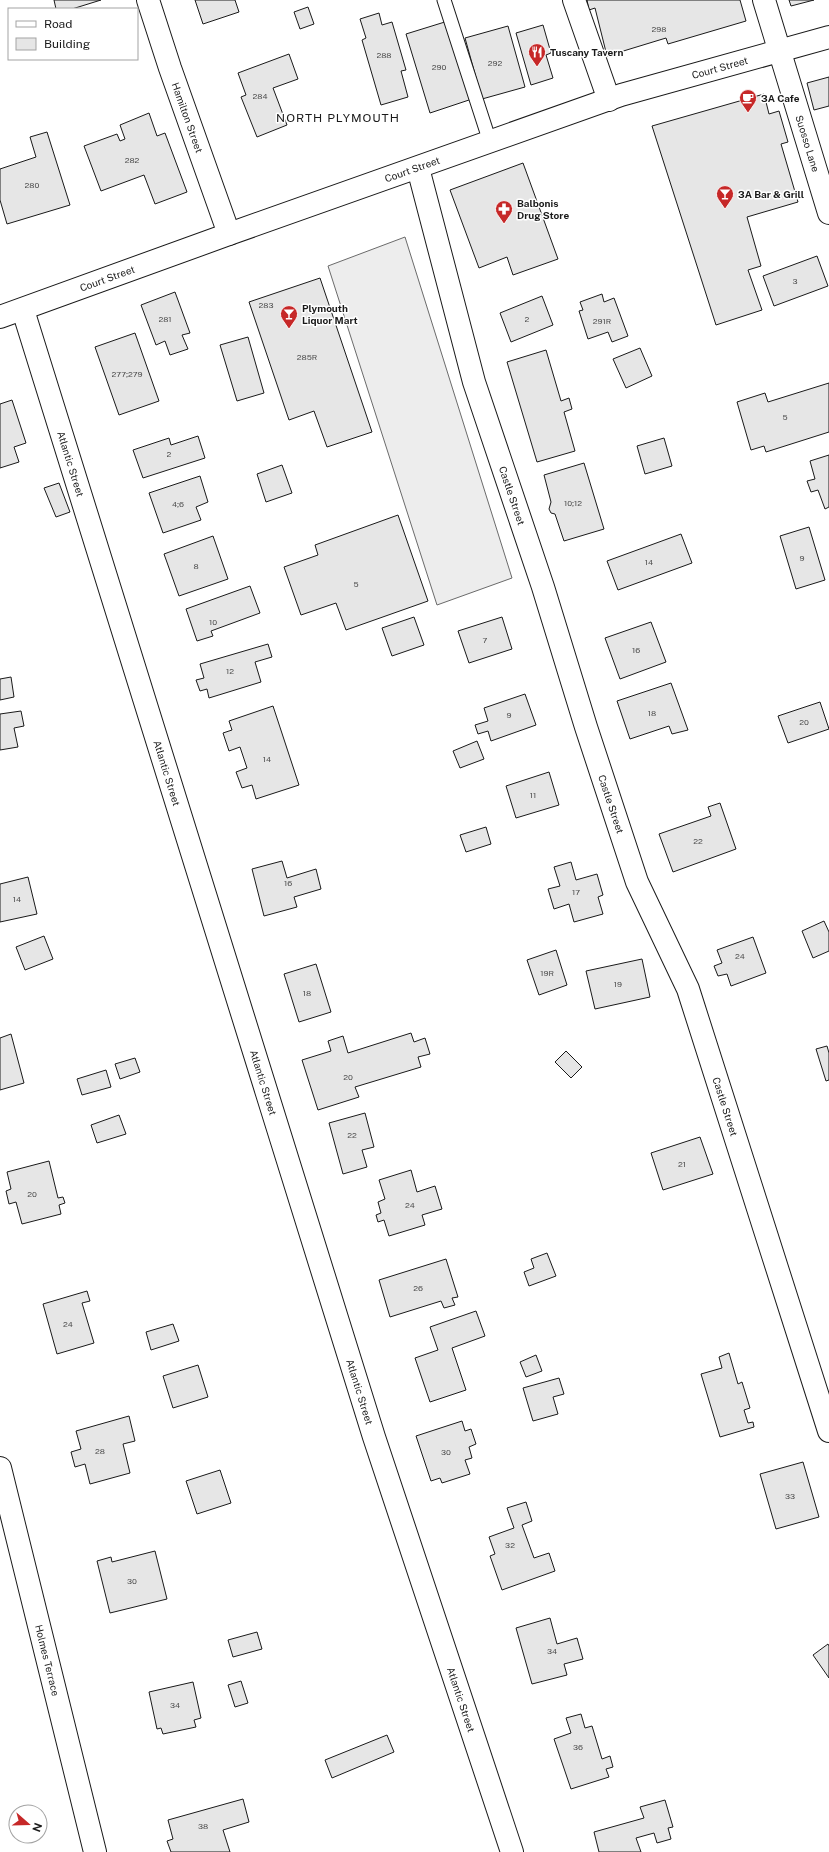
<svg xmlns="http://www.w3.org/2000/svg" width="829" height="1852" font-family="'Public Sans',sans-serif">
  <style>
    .parking { fill: #ededed; stroke: #6a6a6a }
    .building { fill: #e6e6e6; stroke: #1a1a1a }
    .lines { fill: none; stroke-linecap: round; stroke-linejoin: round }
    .lane-casing { stroke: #1a1a1a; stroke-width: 15 }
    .street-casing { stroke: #1a1a1a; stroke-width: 24 }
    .primary-casing { stroke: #1a1a1a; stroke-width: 24 }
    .lane { stroke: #fff; stroke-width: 13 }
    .street { stroke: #fff; stroke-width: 22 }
    .primary { stroke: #fff; stroke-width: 22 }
    .labels { text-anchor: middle; stroke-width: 3; stroke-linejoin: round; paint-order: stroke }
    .number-label { font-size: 8px; fill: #4d4d4d }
    .poi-label { font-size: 10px; font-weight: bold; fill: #1a1a1a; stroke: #fff; text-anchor: start }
    .street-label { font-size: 10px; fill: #1a1a1a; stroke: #fff }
    .quarter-label { font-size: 12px; letter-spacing: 1px; fill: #1a1a1a; stroke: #fff }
  </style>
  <rect width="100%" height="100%" fill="#fff"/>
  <path class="parking" d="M405,237L512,578L437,605L328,266Z"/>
  <path class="building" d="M54,0H101L72,9H56Z
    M195,0H235L239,12L203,24Z
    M587,0H740L746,21L668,44L666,38L607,56L595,8L589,10Z
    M789,0H814L791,6Z
    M308,7L314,24L300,29L294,12Z
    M379,13L382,25L392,22L406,70L401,71L408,97L381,105L362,40L366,38L360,19Z
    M448,21L472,99L430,113L406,34Z
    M543,25L551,53L546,55L553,78L531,85L516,33Z
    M508,26L525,87L482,99L465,38Z
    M289,54L298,79L273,88L287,125L257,137L241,97L246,95L238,73Z
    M829,77V106L814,110L807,83Z
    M764,94L769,114L779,111L788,142L781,144L798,202L747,217L761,266L748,270L762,310L716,325L652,126Z
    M149,113L157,136L165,133L187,192L155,204L144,175L101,191L84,146L117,134L120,141L125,139L120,125Z
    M47,132L70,205L7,224L0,200V169L36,157L30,137Z
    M523,163L558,259L513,275L507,257L479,268L450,190Z
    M817,256L828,286L774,306L763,276Z
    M320,278L372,432L327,447L314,411L289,420L249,302Z
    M175,292L190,333L182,335L188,349L170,355L165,341L156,345L141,305Z
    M602,294L604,302L614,298L628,336L612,342L608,332L588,339L579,311L583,310L580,302Z
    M542,296L553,325L511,342L500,313Z
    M135,333L159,401L119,415L95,347Z
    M248,337L264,393L237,401L220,345Z
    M640,348L652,376L626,388L613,359Z
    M546,350L561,401L569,398L572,409L564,412L575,451L537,462L507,362Z
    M829,383V432L766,452L764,446L751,450L737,402L765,393L768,402Z
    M12,400L26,443L14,447L19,462L0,468V404Z
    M198,436L205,458L143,478L133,450L169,438L171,445Z
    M664,438L672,466L645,474L637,446Z
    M829,455V507L825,509L818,490L811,492L807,481L815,479L810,461Z
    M584,463L604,529L564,541L555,514L551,513L549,509L551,502L544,475Z
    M282,465L292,493L266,502L257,474Z
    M200,476L208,502L196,507L201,520L163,533L149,493Z
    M59,483L70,512L56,517L44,488Z
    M398,515L428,601L346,630L336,603L301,615L284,567L318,555L315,545Z
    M809,527L825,580L796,589L780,536Z
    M681,534L692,563L618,590L607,561Z
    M213,536L228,579L179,596L164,554Z
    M250,586L260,613L211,631L213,636L197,641L186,609Z
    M414,617L424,645L392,656L382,628Z
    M502,617L512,649L469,663L458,631Z
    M651,622L666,662L620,679L605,638Z
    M268,644L272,657L255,662L261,682L209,698L207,689L200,691L196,680L204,678L200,664Z
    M11,677L14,697L0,700V679Z
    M671,683L688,730L672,734L669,726L630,739L617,701Z
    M525,694L536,725L491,741L488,731L478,734L475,725L488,721L484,708Z
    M820,702L829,729L788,743L778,716Z
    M273,706L299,785L256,799L252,785L242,788L236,772L247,768L240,747L229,751L223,733L232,730L229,721Z
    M21,711L24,726L14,728L18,747L0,750V714Z
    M477,741L484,759L460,768L453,751Z
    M549,772L559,805L516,818L506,786Z
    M720,803L736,849L673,872L659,834L711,816L708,807Z
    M486,827L491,844L466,852L460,835Z
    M282,861L287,878L316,869L321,889L294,897L297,907L264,916L252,869Z
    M571,862L576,880L597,874L603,895L598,897L603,914L574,922L569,904L554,909L548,889L560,886L554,867Z
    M28,877L37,914L0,922V884Z
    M824,921L829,932V951L813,958L802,931Z
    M44,936L53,959L25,970L16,947Z
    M753,937L766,973L731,986L727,974L718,976L714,966L722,963L717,950Z
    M556,950L567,985L539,995L527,960Z
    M642,959L650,997L595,1009L586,971Z
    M316,964L331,1012L299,1022L284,974Z
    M411,1033L414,1042L425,1038L430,1054L418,1057L421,1067L355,1087L359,1097L318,1110L302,1060L331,1051L328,1041L343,1036L348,1053Z
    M11,1034L24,1083L0,1090V1038Z
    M827,1046L829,1053V1080L826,1081L816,1049Z
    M566,1051L582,1067L571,1078L555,1062Z
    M135,1058L140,1072L120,1079L115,1064Z
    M106,1070L111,1087L82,1095L77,1079Z
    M365,1113L374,1147L362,1150L367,1167L343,1174L329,1123Z
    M119,1115L126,1134L97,1143L91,1125Z
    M700,1137L713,1174L663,1190L651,1153Z
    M49,1161L58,1198L63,1197L65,1203L59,1205L61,1214L22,1224L16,1202L9,1204L6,1191L11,1189L7,1172Z
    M411,1170L417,1192L435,1186L442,1209L422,1215L425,1225L389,1236L384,1220L378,1222L376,1215L381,1213L378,1202L385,1199L379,1180Z
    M547,1253L556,1276L529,1286L524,1272L534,1268L531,1259Z
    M446,1259L458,1297L452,1298L455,1305L444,1308L441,1301L390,1317L379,1280Z
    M87,1291L90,1301L82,1303L94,1343L57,1354L43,1304Z
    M476,1311L485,1336L452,1348L466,1390L430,1402L415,1358L438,1350L430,1327Z
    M173,1324L179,1341L151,1350L146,1332Z
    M729,1353L738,1384L742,1382L750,1408L744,1410L748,1423L753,1422L754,1427L720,1437L701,1374L722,1368L719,1357Z
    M536,1355L542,1371L526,1377L520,1362Z
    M198,1365L208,1397L173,1408L163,1376Z
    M559,1378L564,1394L553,1397L558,1414L533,1421L523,1388Z
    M129,1416L135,1441L123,1444L130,1473L90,1484L85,1464L75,1467L71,1452L81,1449L76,1431Z
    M462,1421L465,1431L471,1429L476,1444L469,1447L472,1458L465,1460L470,1474L442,1483L440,1478L431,1481L416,1436Z
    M803,1462L819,1517L776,1529L760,1474Z
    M220,1470L231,1503L197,1514L186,1481Z
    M526,1502L532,1521L522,1525L534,1558L549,1553L555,1571L502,1590L490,1556L495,1554L489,1537L514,1528L507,1508Z
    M155,1551L167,1599L110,1613L97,1561L111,1557L112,1562Z
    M550,1618L557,1644L577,1638L583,1659L564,1664L567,1675L532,1684L516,1628Z
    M257,1632L262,1649L233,1657L228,1640Z
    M828,1644L829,1646V1678L813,1655Z
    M241,1681L248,1703L235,1707L228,1685Z
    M193,1682L201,1718L194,1720L196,1727L163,1734L161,1728L157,1729L149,1692Z
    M581,1714L585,1728L592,1726L602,1759L610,1756L613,1767L606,1769L609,1777L571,1789L554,1739L571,1733L566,1718Z
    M387,1735L394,1752L332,1778L325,1760Z
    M243,1799L249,1822L223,1830L230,1852H171L167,1841L173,1839L168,1820Z
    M665,1800L673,1827L668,1828L671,1839L657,1843L654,1833L636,1838L641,1852H599L594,1832L644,1818L640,1807Z"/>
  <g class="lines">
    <g class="lane-casing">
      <path id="lane" d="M444,0L490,142"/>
    </g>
    <g class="street-casing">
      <g id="street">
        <path id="s1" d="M148,0L170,68L229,234"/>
        <path d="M574,0L609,100"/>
        <path id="s2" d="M764,0L829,213"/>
        <path id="s3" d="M418,168L474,382L543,587L586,727L637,882L688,989L829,1431"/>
        <path id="s4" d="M23,310L374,1437L512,1852"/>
        <path id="s5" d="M0,1468L95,1852"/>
      </g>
    </g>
    <g class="primary-casing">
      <g id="primary">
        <path id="s6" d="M0,317L229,234L621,95L829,37"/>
      </g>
    </g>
    <use href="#lane" class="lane"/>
    <use href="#street" class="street"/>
    <use href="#primary" class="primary"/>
  </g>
  <defs>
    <g id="restaurant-pin" transform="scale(0.9)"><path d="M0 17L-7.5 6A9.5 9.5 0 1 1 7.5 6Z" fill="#c62828" stroke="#fff"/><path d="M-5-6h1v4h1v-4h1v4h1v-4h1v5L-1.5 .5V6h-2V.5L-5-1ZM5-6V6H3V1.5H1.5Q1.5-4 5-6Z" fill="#fff"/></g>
    <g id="cafe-pin" transform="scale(0.9)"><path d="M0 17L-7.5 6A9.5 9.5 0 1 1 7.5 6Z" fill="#c62828" stroke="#fff"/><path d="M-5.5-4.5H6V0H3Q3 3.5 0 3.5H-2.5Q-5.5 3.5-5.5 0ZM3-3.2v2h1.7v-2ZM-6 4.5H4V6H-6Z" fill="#fff"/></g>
    <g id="bar-pin" transform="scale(0.9)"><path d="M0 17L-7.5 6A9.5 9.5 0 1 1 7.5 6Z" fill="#c62828" stroke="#fff"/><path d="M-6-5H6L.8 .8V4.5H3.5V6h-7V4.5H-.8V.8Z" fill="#fff"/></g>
    <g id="pharmacy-pin" transform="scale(0.9)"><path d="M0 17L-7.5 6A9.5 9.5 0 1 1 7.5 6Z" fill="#c62828" stroke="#fff"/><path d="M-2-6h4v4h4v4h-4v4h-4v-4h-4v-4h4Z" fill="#fff"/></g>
  </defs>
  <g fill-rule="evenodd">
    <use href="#restaurant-pin" x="537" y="52"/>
    <use href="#cafe-pin" x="748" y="98"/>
    <use href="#bar-pin" x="725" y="194"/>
    <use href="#pharmacy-pin" x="504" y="209"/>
    <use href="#bar-pin" x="289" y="314"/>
  </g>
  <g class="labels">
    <g class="number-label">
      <text x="659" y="32">298</text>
      <text x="384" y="58">288</text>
      <text x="495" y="66">292</text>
      <text x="439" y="70">290</text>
      <text x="260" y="99">284</text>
      <text x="132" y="163">282</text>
      <text x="32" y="188">280</text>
      <text x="795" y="284">3</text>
      <text x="266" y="308">283</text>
      <text x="165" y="322">281</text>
      <text x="527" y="322">2</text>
      <text x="602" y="324">291R</text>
      <text x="307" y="360">285R</text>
      <text x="127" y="377">277;279</text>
      <text x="785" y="420">5</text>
      <text x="169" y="457">2</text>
      <text x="573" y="506">10;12</text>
      <text x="178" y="507">4;6</text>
      <text x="802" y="561">9</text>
      <text x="649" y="565">14</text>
      <text x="196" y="569">8</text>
      <text x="356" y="587">5</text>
      <text x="213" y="625">10</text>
      <text x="485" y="643">7</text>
      <text x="636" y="653">16</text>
      <text x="230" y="674">12</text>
      <text x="652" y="716">18</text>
      <text x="509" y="718">9</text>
      <text x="804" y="725">20</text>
      <text x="267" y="762">14</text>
      <text x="533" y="798">11</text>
      <text x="698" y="844">22</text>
      <text x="288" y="886">16</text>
      <text x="576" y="895">17</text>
      <text x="17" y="902">14</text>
      <text x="740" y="959">24</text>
      <text x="547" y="976">19R</text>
      <text x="618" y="987">19</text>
      <text x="307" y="996">18</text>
      <text x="348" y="1080">20</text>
      <text x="352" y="1138">22</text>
      <text x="682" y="1167">21</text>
      <text x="32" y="1197">20</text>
      <text x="410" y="1208">24</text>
      <text x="418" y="1291">26</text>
      <text x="68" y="1327">24</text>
      <text x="100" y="1454">28</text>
      <text x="446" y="1455">30</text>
      <text x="790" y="1499">33</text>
      <text x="510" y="1548">32</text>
      <text x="132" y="1584">30</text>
      <text x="552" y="1654">34</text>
      <text x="175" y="1708">34</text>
      <text x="578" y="1750">36</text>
      <text x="203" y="1829">38</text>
    </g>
    <g class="poi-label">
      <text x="550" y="56">Tuscany Tavern</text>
      <text x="761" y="102">3A Cafe</text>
      <text x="738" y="198">3A Bar &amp; Grill</text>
      <text x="517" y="207">Balbonis<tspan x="517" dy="12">Drug Store</tspan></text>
      <text x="302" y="312">Plymouth<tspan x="302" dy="12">Liquor Mart</tspan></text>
    </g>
    <g class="street-label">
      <text dy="4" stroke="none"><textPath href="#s6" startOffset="762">Court Street</textPath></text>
      <text dy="4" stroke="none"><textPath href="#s1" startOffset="124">Hamilton Street</textPath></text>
      <text dy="4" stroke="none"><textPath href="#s2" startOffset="150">Suosso Lane</textPath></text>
      <text dy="4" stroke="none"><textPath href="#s6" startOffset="438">Court Street</textPath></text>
      <text dy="4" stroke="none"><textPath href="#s6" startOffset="114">Court Street</textPath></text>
      <text dy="4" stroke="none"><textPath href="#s4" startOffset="161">Atlantic Street</textPath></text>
      <text dy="4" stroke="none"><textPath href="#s3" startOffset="341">Castle Street</textPath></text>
      <text dy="4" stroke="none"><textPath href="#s4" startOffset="485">Atlantic Street</textPath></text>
      <text dy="4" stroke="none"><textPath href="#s3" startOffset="665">Castle Street</textPath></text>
      <text dy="4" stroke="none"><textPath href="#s4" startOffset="809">Atlantic Street</textPath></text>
      <text dy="4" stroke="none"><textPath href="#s3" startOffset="989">Castle Street</textPath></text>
      <text dy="4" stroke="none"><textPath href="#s4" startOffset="1133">Atlantic Street</textPath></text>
      <text dy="4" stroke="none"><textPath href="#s5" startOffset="198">Holmes Terrace</textPath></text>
      <text dy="4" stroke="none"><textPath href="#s4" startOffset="1457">Atlantic Street</textPath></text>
    </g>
    <g class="quarter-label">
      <text x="338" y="122">NORTH PLYMOUTH</text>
    </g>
  </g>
  <rect x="8" y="8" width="130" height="52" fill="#ffffff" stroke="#a3a3a3"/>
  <rect x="16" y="21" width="20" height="6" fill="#ffffff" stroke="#a3a3a3"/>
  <text x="44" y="28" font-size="12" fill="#1a1a1a">Road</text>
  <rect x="16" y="38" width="20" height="12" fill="#e6e6e6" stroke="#a3a3a3"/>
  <text x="44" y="48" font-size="12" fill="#1a1a1a">Building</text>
  <g transform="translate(28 1824) rotate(110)"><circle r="19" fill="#ffffff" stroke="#a3a3a3"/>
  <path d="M0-3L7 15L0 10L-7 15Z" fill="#c62828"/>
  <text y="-6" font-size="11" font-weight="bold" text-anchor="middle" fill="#1a1a1a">N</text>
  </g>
</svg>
